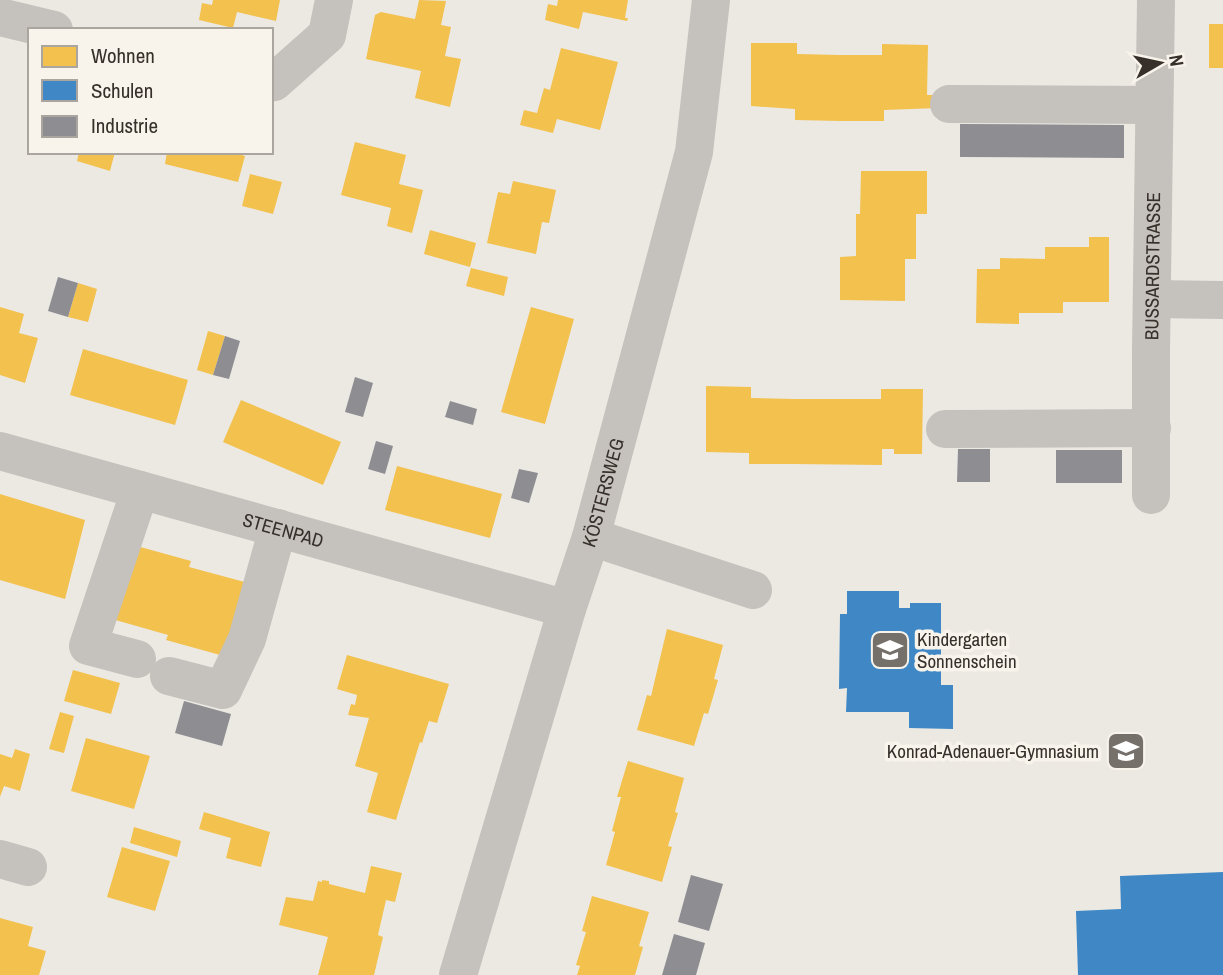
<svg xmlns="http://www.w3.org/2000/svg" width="1223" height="975" font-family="'Archivo Narrow',sans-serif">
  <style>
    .homes { fill: #f2c14e }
    .schools { fill: #3f88c5 }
    .industry { fill: #8d8d92 }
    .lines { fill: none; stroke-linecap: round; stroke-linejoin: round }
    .minor { stroke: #c5c1bc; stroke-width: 38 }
    .labels { text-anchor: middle; stroke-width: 7; stroke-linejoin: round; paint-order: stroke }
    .street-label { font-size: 19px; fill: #362f2a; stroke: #f8f3eb }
    .poi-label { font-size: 19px; fill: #362f2a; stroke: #f8f3eb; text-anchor: start }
  </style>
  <rect width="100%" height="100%" fill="#ece9e3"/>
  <path class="homes" d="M213,0H280L276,21L237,12L233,28L199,20L202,3L212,5Z
    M419,0L446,1L441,25L451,27L445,56L461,59L450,107L415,98L421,71L366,59L375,15L381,12L415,19Z
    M558,0H628L625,18H628L627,21L583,12L579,29L545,20L548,4L557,6Z
    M1209,24H1223V68H1209Z
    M751,43H797V54L840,55H882V44L928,45L927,95H938V108L884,110V121H840L795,120V109L751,106Z
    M561,48L618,62L600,130L557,119L553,133L520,125L524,110L537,113L544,88L550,90Z
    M355,142L406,155L399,184L423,190L412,233L387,226L391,208L341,195Z
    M79,152H115L110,171L77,161Z
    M167,152H238V154L245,156L238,182L165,164Z
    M861,171H927V214H916V259H905V301L840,300V257L856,256V214H860Z
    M250,174L282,182L273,214L242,206Z
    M513,181L556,190L549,223L542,222L536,254L487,243L498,192L510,194Z
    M430,230L476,243L470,267L424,254Z
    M1089,237H1109V302H1063V313H1019V324L976,323L977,269H1000V258L1045,259V247H1089Z
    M471,268L508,277L504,296L466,286Z
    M78,283L97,289L88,322L68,317Z
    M0,307L24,314L19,333L38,338L25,383L0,375Z
    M531,307L574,319L545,424L501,412Z
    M208,331L225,336L213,375L197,370Z
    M83,349L188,380L175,425L70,395Z
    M706,386L751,387V398L794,399H881V389H923L922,454H894V449H882V465L793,464H749V453L706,452Z
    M241,400L341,442L323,485L223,442Z
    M397,466L502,494L490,538L385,510Z
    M0,494L85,520L65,599L0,580Z
    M126,543L191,561L189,567L252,584L231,658L166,640L168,635L105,617Z
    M667,629L723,645L714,679L718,680L708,714L704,713L694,746L637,730L647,695L651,696Z
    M347,655L449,684L437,723L429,721L422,743L420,742L396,820L367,812L378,773L355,766L369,718L348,715L351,704L355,705L357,695L337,689Z
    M73,670L120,683L111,714L64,701Z
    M60,712L74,716L64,753L49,749Z
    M86,738L150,756L134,809L71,791Z
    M15,749L30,754L20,791L4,786L0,797V754L12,758Z
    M628,761L684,778L675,812L678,813L668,846L672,847L662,882L606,865L615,832L612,831L621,797H617Z
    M204,812L270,832L261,867L226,858L231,838L199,829Z
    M134,827L181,841L177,857L130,843Z
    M122,847L170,861L155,911L107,897Z
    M371,866L402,873L395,902L386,900L378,935L383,937L374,975H318L328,937L279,925L286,897L313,901L318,881L322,882V880L329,881V884L365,893Z
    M592,896L649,912L639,946L643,947L635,975H577L580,966L576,965L586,932L582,931Z
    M0,918L33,927L28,946L46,951L39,975H0Z"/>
  <path class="schools" d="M847,591H899V608H910V603H941V685H953V729L909,728V712H846L847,688L839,689L840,614H847Z
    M1223,872V975H1078L1076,911L1121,909L1120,876Z"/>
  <path class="industry" d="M960,124L1124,125V158L960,157Z
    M58,277L78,283L68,317L48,311Z
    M225,336L240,341L229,379L213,375Z
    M355,377L373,383L363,417L345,412Z
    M450,401L477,409L473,425L445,417Z
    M376,441L393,446L385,474L368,469Z
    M958,449H990V482H957Z
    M1056,450H1122V483H1056Z
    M519,469L538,473L529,503L511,498Z
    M184,701L231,714L222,746L175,733Z
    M691,875L723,884L709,931L678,922Z
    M674,934L705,943L696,975H662Z"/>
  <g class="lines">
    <g class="minor">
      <path d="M0,17L54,30"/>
      <path d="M271,81L274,82L327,35L334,0"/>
      <path d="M949,104L1154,105"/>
      <path d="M1152,299L1223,300"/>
      <path d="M945,429L1152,428"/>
      <path id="s1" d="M0,451L567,609"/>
      <path id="s2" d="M1151,495V351L1156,0"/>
      <path d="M591,537L753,590"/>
      <path d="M137,659L88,646L140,490"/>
      <path d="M169,676L223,690L247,639L278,528"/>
      <path d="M0,859L28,867"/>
      <path id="s3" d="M458,975L567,609L591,537L694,152L711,0"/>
    </g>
  </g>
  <defs>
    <g id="school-square" transform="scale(2.0125)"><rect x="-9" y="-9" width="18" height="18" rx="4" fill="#76706b" stroke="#f8f3eb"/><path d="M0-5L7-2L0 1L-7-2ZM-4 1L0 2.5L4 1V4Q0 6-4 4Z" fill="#fff"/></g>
  </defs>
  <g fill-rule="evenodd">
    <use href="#school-square" x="890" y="650"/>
    <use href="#school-square" x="1126" y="751"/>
  </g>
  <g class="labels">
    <g class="street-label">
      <text dy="7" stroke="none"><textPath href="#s2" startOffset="229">BUSSARDSTRASSE</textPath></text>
      <text dy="7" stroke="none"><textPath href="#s3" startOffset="504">KÖSTERSWEG</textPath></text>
      <text dy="7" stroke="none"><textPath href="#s1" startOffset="294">STEENPAD</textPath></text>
    </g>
    <g class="poi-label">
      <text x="917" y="646">Kindergarten<tspan x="917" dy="22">Sonnenschein</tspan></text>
      <text x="1099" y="758" text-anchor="end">Konrad-Adenauer-Gymnasium</text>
    </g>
  </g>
  <rect x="28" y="28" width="245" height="126" fill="#f8f3eb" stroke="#aaa59e" stroke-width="2"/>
  <rect x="42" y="46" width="35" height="21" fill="#f2c14e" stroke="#aaa59e" stroke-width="2"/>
  <text x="91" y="63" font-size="21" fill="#362f2a">Wohnen</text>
  <rect x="42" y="80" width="35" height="21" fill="#3f88c5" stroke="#aaa59e" stroke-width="2"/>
  <text x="91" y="98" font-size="21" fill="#362f2a">Schulen</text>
  <rect x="42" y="116" width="35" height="21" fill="#8d8d92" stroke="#aaa59e" stroke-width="2"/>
  <text x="91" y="133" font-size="21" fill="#362f2a">Industrie</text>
  <g transform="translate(1160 63) rotate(81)" stroke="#f8f3eb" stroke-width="5" paint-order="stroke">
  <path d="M0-5L12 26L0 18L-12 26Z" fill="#362f2a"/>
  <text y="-10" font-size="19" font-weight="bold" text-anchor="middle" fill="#362f2a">N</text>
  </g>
</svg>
